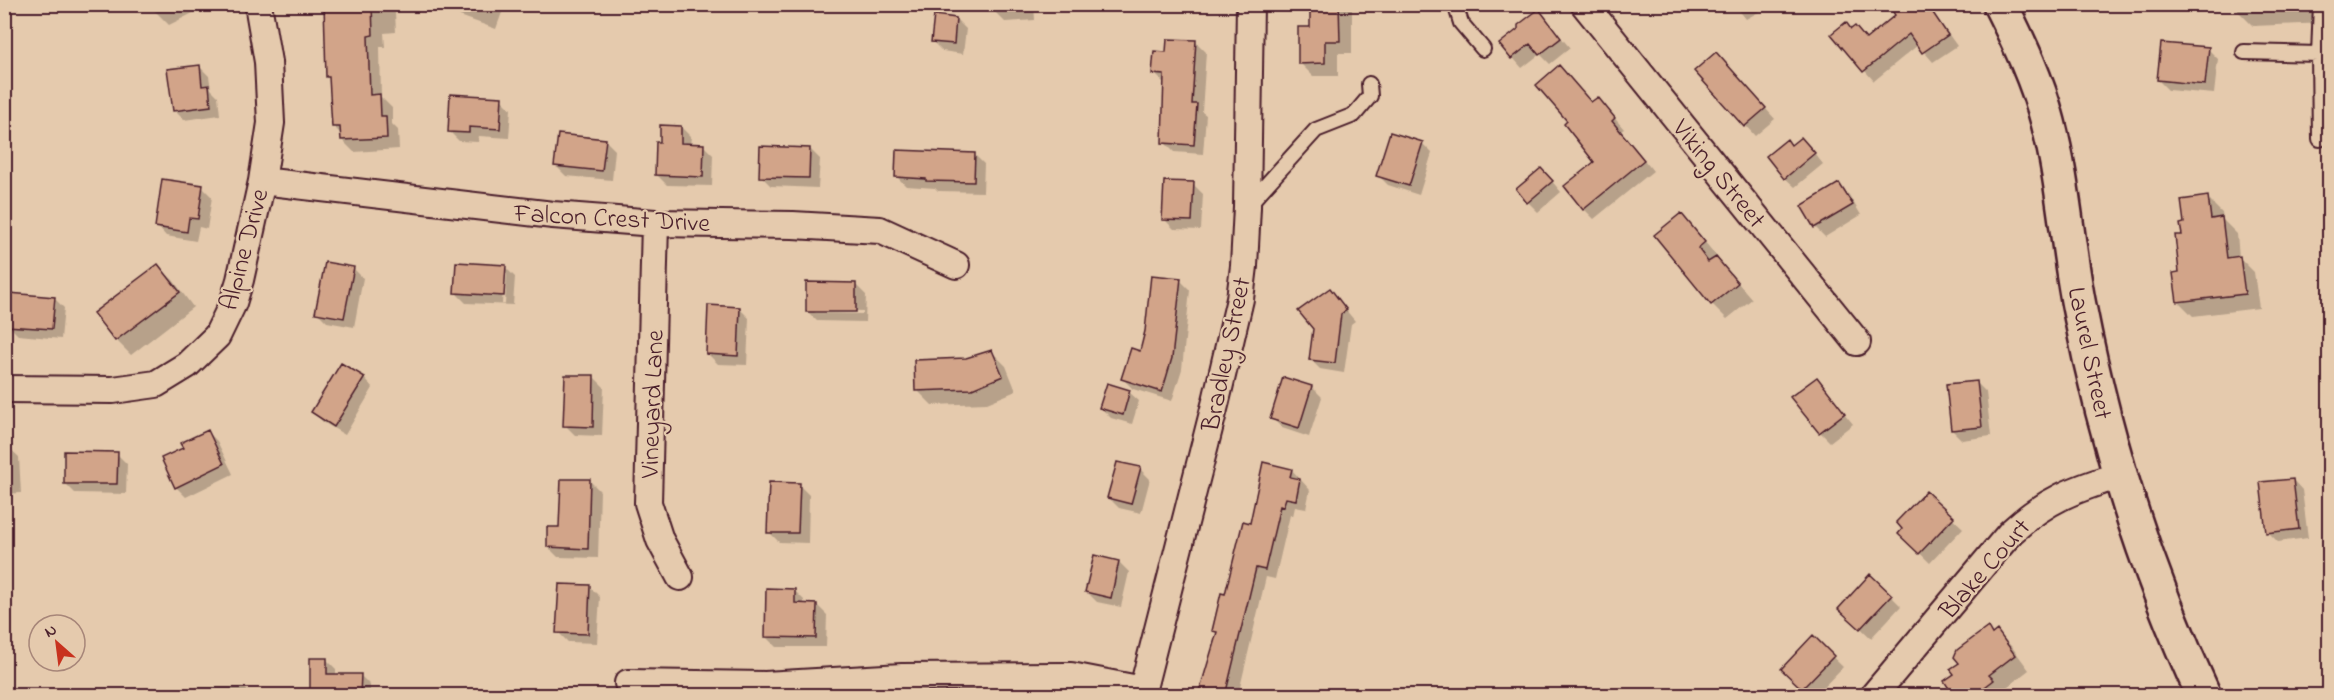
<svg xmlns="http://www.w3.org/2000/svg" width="2334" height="700" font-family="'Indie Flower',sans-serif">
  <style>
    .shadow { fill: #0003; fill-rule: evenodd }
    .building { fill: #d2a489; stroke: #4a1f2b; stroke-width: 1.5 }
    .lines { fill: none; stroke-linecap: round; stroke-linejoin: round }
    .lane-casing { stroke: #4a1f2b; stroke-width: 18 }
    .street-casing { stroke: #4a1f2b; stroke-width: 30 }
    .secondary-casing { stroke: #4a1f2b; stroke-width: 38 }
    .lane { stroke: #e5caad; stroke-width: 14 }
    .street { stroke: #e5caad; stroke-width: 26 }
    .secondary { stroke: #e5caad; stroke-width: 33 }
    .labels { text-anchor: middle; stroke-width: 4.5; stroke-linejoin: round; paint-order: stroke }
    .street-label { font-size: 26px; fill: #4a1f2b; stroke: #e5caad }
  </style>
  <rect width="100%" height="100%" fill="#e5caad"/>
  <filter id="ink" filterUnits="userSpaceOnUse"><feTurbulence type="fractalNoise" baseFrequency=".0167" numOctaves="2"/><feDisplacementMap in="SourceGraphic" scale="12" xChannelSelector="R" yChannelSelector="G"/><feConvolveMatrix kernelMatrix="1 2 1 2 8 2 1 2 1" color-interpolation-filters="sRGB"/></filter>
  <g filter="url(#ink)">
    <path class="shadow" d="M132,4H191L195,12L169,25L149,5L138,11Z
      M326,4H388L395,12L396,32L384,33L385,47H380L381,97L392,108V124L398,130L399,149L354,152L342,140V135L334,127L331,80L328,76Z
      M451,4H505L496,29L460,16Z
      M991,4H1034L1035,20L1005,22L992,9Z
      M1312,4H1352V53H1338V76H1313L1300,63L1312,28Z
      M1734,4H1773L1746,19Z
      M1927,4L1957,46L1933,62L1918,45L1874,81L1833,35L1852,30L1867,41Z
      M2238,4H2330V13L2326,23L2253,26L2238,11Z
      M1539,11L1570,48L1550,64L1540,54L1522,68L1501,44L1519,30Z
      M956,19L966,29L963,54L942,51L932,41Z
      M1196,42L1206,52L1202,112L1206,115L1203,154L1174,152L1164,142L1167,83H1164L1154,73L1167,54Z
      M2208,49L2218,59L2214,94L2168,90L2158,80Z
      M1726,64L1775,119L1755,136L1696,71Z
      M199,66L209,76L211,89L218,96L220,115L184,120L174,110Z
      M501,99L511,109L509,138L479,136L478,142L459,141L449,131Z
      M1598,99L1624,129L1621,131L1653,171L1594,219L1584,209L1596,162L1569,122Z
      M681,127L691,137L690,145H703L713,155L712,186L667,185L657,175Z
      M605,140L615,150L612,180L566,176L556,166Z
      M1422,143L1432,153L1419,195L1388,185L1378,175Z
      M1792,147L1811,149L1823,164L1795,187L1785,178Z
      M810,149L820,159L818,188L771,186L761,176Z
      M974,154L984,164L983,192L938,191L935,188L906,186L896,176Z
      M1551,180L1561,192L1538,212L1528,202Z
      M1193,184L1203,194L1201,230L1174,229L1164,219Z
      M1839,185L1849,195L1861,215L1825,237L1815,227L1803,207Z
      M202,187L212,197L207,229L199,227L196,241L166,236L157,226Z
      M2207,198L2222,213L2223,220L2237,234L2239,257L2254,272L2259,308L2193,316L2178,301L2183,236Z
      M1681,215L1695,230L1718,258L1717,259L1752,299L1727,319L1712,304L1656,235Z
      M158,266L173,280L193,307L131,355L116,340Z
      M505,267L515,277L513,305L466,303L456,293ZM504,274H507L505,304H502Z
      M353,268L363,278L354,327L327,322L317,312Z
      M1180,280L1190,290L1182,369L1172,401L1133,389L1123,379L1141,353Z
      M856,285L866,295L865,322L817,321L807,311ZM815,310L863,311V314L815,313Z
      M1329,290L1355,321L1351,324L1344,373L1320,369L1310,359Z
      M54,298L64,308L61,339L18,335L8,325Z
      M739,308L749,318L747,365L718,364L708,354Z
      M991,351L1006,366L1016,391L987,403L932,405L917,390L967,360Z
      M594,377L604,387L602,436L575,435L565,425Z
      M364,378L373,388L345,435L323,422L313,412Z
      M1816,379L1853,424L1830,442L1820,432Z
      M1976,382L1986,392L1991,436L1962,440L1952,430Z
      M1312,387L1322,397L1309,437L1282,428L1272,418Z
      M1129,392L1139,401L1132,424L1111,418L1101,408Z
      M208,432L217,441L233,474L186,497L176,487L185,449Z
      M4,443L19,457L21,493L4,494Z
      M117,454L127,464L126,494L75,493L65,483Z
      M1140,469L1150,479L1141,513L1119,508L1109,498Z
      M1292,470L1310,490L1306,509L1295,507L1293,516L1290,515L1275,579L1266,577L1238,696H1200L1218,635L1214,631L1251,525Z
      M2293,480L2302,490L2308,538L2278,542L2268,532Z
      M590,481L600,491L598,558L558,557L548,547Z
      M799,485L809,495L808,543L779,542L769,532Z
      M1926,493L1963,528L1930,563L1900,534Z
      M1119,562L1129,572L1121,607L1097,602L1087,592Z
      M590,587L600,597L597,643L568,642L558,632Z
      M794,590L804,600V605H817L827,615L826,647H776L766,637Z
      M1891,596L1901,606L1871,638L1850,618Z
      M1987,629L1993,635L1997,632L2012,647L2029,670L2003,690L2007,696H1956V675L1961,663Z
      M1813,638L1843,667L1815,696H1810L1783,669Z
      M326,659L336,669V675H360L370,685V696H311Z
      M196,687H244L252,696H196Z"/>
    <path class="building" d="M324,4H372L373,35L368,36L370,95L380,94L381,116H386L387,138L341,140L340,127H332L329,77H326Z
      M1310,4H1339L1340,41H1325V63L1298,64V27H1310Z
      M1888,4H1927L1948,35L1922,53L1909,34L1863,72L1831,34L1846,22L1851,29L1855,26L1866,39L1895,15Z
      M1539,9L1561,38L1539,55L1530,44L1511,59L1499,44L1518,29V25Z
      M934,15L956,18L954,44L931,42Z
      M1167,39L1196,40L1192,104H1197L1194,145L1162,143L1164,75L1152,74L1154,51L1166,52Z
      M2161,43L2209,47L2205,85L2157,80Z
      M1716,52L1766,108L1744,127L1694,71Z
      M200,65L202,86L209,85L211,106L173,111L167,69Z
      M1559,65L1591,102L1598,97L1615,118L1612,121L1644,160L1583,210L1564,186L1594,162L1564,124L1567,121L1536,85Z
      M450,94L502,97L500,129L469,127V133L448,132Z
      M660,125L681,126V143L704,144L703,177L655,175L656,142H660Z
      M1390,132L1423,142L1409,186L1376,176Z
      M558,134L606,139L602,171L554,166Z
      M1801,137L1815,153L1784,179L1766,156L1787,139L1791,145Z
      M760,146L810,148L809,178L759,177Z
      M896,150L975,153L974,182L926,181V179L895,177Z
      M1541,168L1553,181L1527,203L1516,189Z
      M162,179L203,185L198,219L189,218L187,232L155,227Z
      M1164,181L1194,182L1192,221L1162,220Z
      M1839,183L1853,205L1814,228L1801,206Z
      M2208,196L2211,219L2222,217L2227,258L2240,256L2245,294L2177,302L2173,273L2179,272L2175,235H2182L2180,224L2184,223L2181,200Z
      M1681,213L1705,242L1698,248L1708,262L1716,257L1738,283L1711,305L1654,235Z
      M325,262L354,267L344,318L315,313Z
      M456,262L506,265L504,296L454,293Z
      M158,264L180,292L115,341L93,313Z
      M1151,275L1181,278L1172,358L1162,392L1121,379L1131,348L1140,351L1145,331Z
      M806,282L856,283V312H806Z
      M1330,288L1347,310L1341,314L1335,363L1309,360L1313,329L1298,311Z
      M9,293L55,297L52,329L6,326Z
      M708,305L740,307L738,356L706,354Z
      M992,350L1003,376L972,389L915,391L914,360L966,358Z
      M341,363L365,377L334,427L311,412Z
      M565,375H594L593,427L563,426Z
      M1283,377L1312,386L1299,428L1270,419Z
      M1817,377L1845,413L1819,433L1790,397Z
      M1977,381L1982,427L1951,430L1946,384Z
      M1107,383L1130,390L1123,415L1099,408Z
      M208,430L224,464L175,488L161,458L183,448L180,443Z
      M64,451L118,452L117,484H64Z
      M1117,462L1141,467L1131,504L1107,498Z
      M1263,462L1292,469L1290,477L1300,479L1296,500L1286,498L1283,507L1280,506L1265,570L1256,568L1225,696H1198L1217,632L1212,631L1221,593L1225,594L1243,521L1250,523Z
      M561,479H590L588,549L547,547V527H559Z
      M2293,479L2299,529L2266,533L2260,482Z
      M769,482L800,483L798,533H767Z
      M1926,491L1954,517L1919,554L1898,534L1902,529L1896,522Z
      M1094,555L1119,561L1111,598L1085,592Z
      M1870,574L1892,595L1860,629L1838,609Z
      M559,584L590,585L588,634L556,633Z
      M766,588L795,589V603L817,604L816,638L765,637Z
      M1988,627L1992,634L1997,630L2015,655L1989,675L1994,680L1973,696H1954L1944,681L1954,674L1950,669L1959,663L1954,657L1957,650Z
      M1813,635L1834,656L1802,689L1781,669Z
      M310,658H327V674H361L360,696H310Z"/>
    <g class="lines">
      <g class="lane-casing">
        <path id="lane" d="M1458,4L1456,7L1461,23L1483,49
          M2321,4L2319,54L2330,55
          M2244,52L2319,54L2320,139
          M1248,205L1316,130L1354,115L1370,96L1369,84"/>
      </g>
      <g class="street-casing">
        <path id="street" d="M1584,4L1857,342
          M262,181L553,215L655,223L793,225L880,230L956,265
          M655,223L648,503L660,540L680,577
          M4,389L113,390L156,384L187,365L217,336L233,303L240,280L262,181L271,123L268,62L258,4
          M628,683L765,685L902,677L1071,676L1143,690
          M1141,696L1216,401L1240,299L1244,266L1247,207L1250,4
          M1873,696L2011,532C2047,499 2075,489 2120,475"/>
      </g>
      <g class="secondary-casing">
        <path id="secondary" d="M2000,4C2019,42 2038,82 2048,122C2064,183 2067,245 2079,306C2105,440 2146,572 2204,696"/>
      </g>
      <use href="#lane" class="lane"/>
      <use href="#street" class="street"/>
      <use href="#secondary" class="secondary"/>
    </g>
  </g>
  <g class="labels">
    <g class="street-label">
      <text transform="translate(1720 173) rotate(51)" y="9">Viking Street</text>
      <text transform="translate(612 217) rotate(3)" y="9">Falcon Crest Drive</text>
      <text transform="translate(243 249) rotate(-75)" y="9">Alpine Drive</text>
      <text transform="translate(2091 353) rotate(78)" y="9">Laurel Street</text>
      <text transform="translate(1225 354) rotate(-78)" y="9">Bradley Street</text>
      <text transform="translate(651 404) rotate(-88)" y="9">Vineyard Lane</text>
      <text transform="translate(1984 568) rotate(-49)" y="9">Blake Court</text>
    </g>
  </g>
  <rect width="2334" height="700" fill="none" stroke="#e5caad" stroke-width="24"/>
  <rect x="12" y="12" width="2310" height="676" fill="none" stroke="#4a1f2b" stroke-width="2" filter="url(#ink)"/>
  <g transform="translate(57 643) rotate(332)"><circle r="28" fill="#e5caad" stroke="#a78679" stroke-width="1.5"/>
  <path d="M0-4.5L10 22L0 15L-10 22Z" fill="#c8321e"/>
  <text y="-9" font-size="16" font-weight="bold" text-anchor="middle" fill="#4a1f2b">N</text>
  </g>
</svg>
